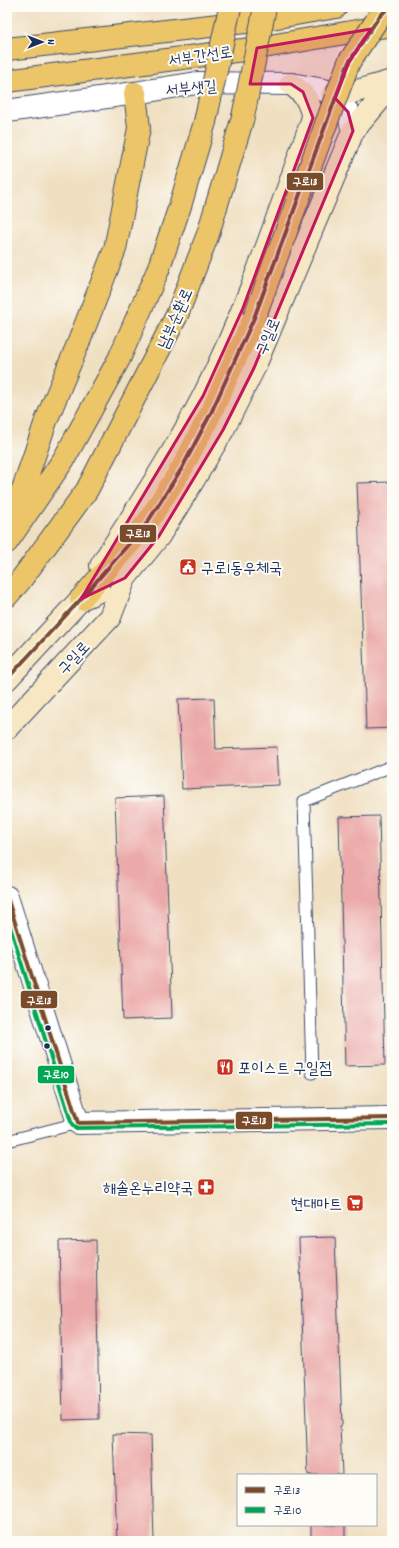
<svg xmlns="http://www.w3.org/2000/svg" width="399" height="1548" font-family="Dekko,'Poor Story',sans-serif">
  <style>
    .building { fill: #ebaaa9 }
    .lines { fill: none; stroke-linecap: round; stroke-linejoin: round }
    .service-casing { stroke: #3b4a6d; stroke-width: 13 }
    .minor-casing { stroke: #3b4a6d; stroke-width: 24 }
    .tertiary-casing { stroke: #3b4a6d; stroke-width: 24 }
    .secondary-casing { stroke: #3b4a6d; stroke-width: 24 }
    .primary-casing { stroke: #3b4a6d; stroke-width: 24 }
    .service { stroke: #fff; stroke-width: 11 }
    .minor { stroke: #fff; stroke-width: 22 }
    .tertiary { stroke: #fff; stroke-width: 22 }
    .secondary { stroke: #f7e8c3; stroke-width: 22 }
    .primary { stroke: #ecc569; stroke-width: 22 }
    .primary-bridge-casing { stroke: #3b4a6d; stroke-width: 24; stroke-linecap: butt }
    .primary-bridge { stroke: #ecc569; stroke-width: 22 }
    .bus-1-casing { stroke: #fdfcf7; stroke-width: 7 }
    .bus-2-casing { stroke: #fdfcf7; stroke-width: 7 }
    .bus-1 { stroke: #7a4b2a; stroke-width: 4 }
    .bus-2 { stroke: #00a651; stroke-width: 4 }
    .marked { fill: #c2185b; fill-opacity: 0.2; stroke: #c2185b; stroke-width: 3; stroke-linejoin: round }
    .bus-dot { fill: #1b2f5e; stroke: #fdfcf7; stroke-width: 1.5 }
    .labels { text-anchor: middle; stroke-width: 4; stroke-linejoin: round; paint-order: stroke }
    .street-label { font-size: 16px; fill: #1b2f5e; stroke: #fdfcf7 }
    .poi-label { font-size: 16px; fill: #1b2f5e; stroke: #fdfcf7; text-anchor: start }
    .line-badge { stroke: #fdfcf7; stroke-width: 1.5 }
    .badge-label { font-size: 11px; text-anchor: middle; font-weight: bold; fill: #fff }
  </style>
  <rect width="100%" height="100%" fill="#fdfcf7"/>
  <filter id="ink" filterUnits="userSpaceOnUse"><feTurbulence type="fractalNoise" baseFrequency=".025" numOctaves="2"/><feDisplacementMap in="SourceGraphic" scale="8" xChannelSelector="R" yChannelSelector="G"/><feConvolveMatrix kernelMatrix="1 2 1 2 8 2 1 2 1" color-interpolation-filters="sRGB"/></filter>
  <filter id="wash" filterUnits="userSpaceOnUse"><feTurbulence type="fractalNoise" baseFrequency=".012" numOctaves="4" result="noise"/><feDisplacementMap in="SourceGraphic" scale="16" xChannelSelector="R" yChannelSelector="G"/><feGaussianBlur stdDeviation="0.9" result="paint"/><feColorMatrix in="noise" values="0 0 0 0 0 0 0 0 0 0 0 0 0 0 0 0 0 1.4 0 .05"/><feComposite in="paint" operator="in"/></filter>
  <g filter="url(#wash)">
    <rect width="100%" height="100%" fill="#f0e0c2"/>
    <g id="blocks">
      <path class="building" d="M392,482V728L366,729L357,483Z
        M214,698L216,749L277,747L279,785L182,789L178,699Z
        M164,796L172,1018L123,1020L115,798Z
        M379,816L385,1065L345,1066L339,817Z
        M335,1237L342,1425L340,1426L342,1475H308L299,1238Z
        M96,1240L99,1419L63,1420L59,1241Z
        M113,1434L151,1435L154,1541H117Z
        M311,1525H345V1541H311Z"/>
    </g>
  </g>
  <g filter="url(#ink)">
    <use href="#blocks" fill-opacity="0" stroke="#3b4a6d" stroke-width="1"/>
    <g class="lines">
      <g class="service-casing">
        <path id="service" d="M312,1073L304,801L392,766
          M7,1141L78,1123"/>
      </g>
      <g class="minor-casing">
        <path id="minor" d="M7,111L135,93L197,83L291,84L324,90L332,95L348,112L353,131"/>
      </g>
      <g class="tertiary-casing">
        <path id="tertiary" d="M7,897L78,1123L392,1118"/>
      </g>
      <g class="secondary-casing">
        <path id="secondary" d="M332,95L353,92L392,81
          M101,566C136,510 173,455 203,397C248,308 279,212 313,118C309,101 306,95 291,84
          M7,679L81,599L99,591
          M7,728L110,617L125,578L159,536L193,481L223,430L254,368L353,131L392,85"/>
      </g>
      <g class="primary-casing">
        <path id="primary" d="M7,49L254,21L336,7
          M7,81L258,48L392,25
          M8,526L24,486L46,421L78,344L115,249L139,128L135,93
          M7,542L64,459L119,359L158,270L180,206L205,122
          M7,596L20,581L87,490L177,315L208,234L243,117
          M81,599L147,523L182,468L211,413L254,318"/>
      </g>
      <use href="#service" class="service"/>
      <use href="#minor" class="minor"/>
      <use href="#tertiary" class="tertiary"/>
      <use href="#secondary" class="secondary"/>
      <use href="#primary" class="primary"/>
      <g class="primary-bridge-casing">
        <path id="primary-bridge" d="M243,117L265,7
          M205,122L230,7
          M254,318L349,62L379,17L389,7"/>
      </g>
      <use href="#primary-bridge" class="primary-bridge"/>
      <g class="bus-1-casing">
        <path id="bus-1" d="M7,679L81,599L147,523L182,468L211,413L254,318L349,62L379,17L389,7
          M7,897L78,1123L392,1118"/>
      </g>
      <g class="bus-2-casing">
        <path id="bus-2" d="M7,917L72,1125L75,1128L392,1124"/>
      </g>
      <use href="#bus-1" class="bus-1"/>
      <use href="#bus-2" class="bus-2"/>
    </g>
  </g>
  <path class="marked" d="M371,29L349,62L335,98L348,112L353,131L254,368L223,430L159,536L125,578L81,599L203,396L243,308L313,118L303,92L291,84H250L257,48Z"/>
  <defs>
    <g id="civic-square" transform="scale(0.9)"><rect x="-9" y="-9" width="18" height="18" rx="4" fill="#c8321e" stroke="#fdfcf7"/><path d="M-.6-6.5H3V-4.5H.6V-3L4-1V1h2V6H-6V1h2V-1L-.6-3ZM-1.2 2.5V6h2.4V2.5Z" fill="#fff"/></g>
    <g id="restaurant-square" transform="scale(0.9)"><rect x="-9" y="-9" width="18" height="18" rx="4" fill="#c8321e" stroke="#fdfcf7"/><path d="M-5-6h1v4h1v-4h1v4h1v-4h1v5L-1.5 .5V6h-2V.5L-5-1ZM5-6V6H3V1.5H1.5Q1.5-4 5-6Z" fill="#fff"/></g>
    <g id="pharmacy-square" transform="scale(0.9)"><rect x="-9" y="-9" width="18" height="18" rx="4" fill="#c8321e" stroke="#fdfcf7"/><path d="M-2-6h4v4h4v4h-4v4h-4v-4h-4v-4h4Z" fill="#fff"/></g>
    <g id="supermarket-square" transform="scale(0.9)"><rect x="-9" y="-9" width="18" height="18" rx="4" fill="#c8321e" stroke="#fdfcf7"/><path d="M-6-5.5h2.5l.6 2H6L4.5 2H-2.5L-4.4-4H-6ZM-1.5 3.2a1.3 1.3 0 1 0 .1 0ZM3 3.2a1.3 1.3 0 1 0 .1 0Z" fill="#fff"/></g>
  </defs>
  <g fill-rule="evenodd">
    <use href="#civic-square" x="188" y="567"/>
    <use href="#restaurant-square" x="225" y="1067"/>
    <use href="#pharmacy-square" x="206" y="1187"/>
    <use href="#supermarket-square" x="355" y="1203"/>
  </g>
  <g class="bus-dot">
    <circle cx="48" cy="1028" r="3.5"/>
    <circle cx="47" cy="1046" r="3.5"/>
  </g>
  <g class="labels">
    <g class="street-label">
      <text transform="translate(200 55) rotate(-8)" y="6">서부간선로</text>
      <text transform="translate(191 87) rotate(-5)" y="6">서부샛길</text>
      <text transform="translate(174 318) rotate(-66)" y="6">남부순환로</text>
      <text transform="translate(267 336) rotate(-67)" y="6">구일로</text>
      <text transform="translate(73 657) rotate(-47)" y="6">구일로</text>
    </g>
    <g class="poi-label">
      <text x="201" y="573">구로1동우체국</text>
      <text x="238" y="1073">포이스트 구일점</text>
      <text x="193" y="1193" text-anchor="end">해솔온누리약국</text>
      <text x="342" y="1209" text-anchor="end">현대마트</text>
    </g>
  </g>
  <g class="line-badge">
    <rect x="286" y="172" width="38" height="19" rx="4" fill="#7a4b2a"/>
    <rect x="119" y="524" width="38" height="19" rx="4" fill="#7a4b2a"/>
    <rect x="20" y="990" width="38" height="19" rx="4" fill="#7a4b2a"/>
    <rect x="37" y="1065" width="38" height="19" rx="4" fill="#00a651"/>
    <rect x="235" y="1111" width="38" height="19" rx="4" fill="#7a4b2a"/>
  </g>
  <g class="badge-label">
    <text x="305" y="185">구로13</text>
    <text x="138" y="537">구로13</text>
    <text x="39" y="1004">구로13</text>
    <text x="56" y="1078">구로10</text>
    <text x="254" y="1124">구로13</text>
  </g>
  <rect width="399" height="1548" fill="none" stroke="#fdfcf7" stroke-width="24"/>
  <rect x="237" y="1474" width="140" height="52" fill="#fdfcf7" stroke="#a3aaba"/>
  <rect x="245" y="1487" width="20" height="6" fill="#7a4b2a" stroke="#a3aaba"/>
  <text x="273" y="1494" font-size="12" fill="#1b2f5e">구로13</text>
  <rect x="245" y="1507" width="20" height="6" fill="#00a651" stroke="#a3aaba"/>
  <text x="273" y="1514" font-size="12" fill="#1b2f5e">구로10</text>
  <g transform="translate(42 42) rotate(90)" stroke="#fdfcf7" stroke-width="3" paint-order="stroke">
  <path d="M0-3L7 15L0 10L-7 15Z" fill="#1b2f5e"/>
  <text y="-6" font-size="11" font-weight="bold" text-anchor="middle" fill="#1b2f5e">N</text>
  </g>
</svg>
